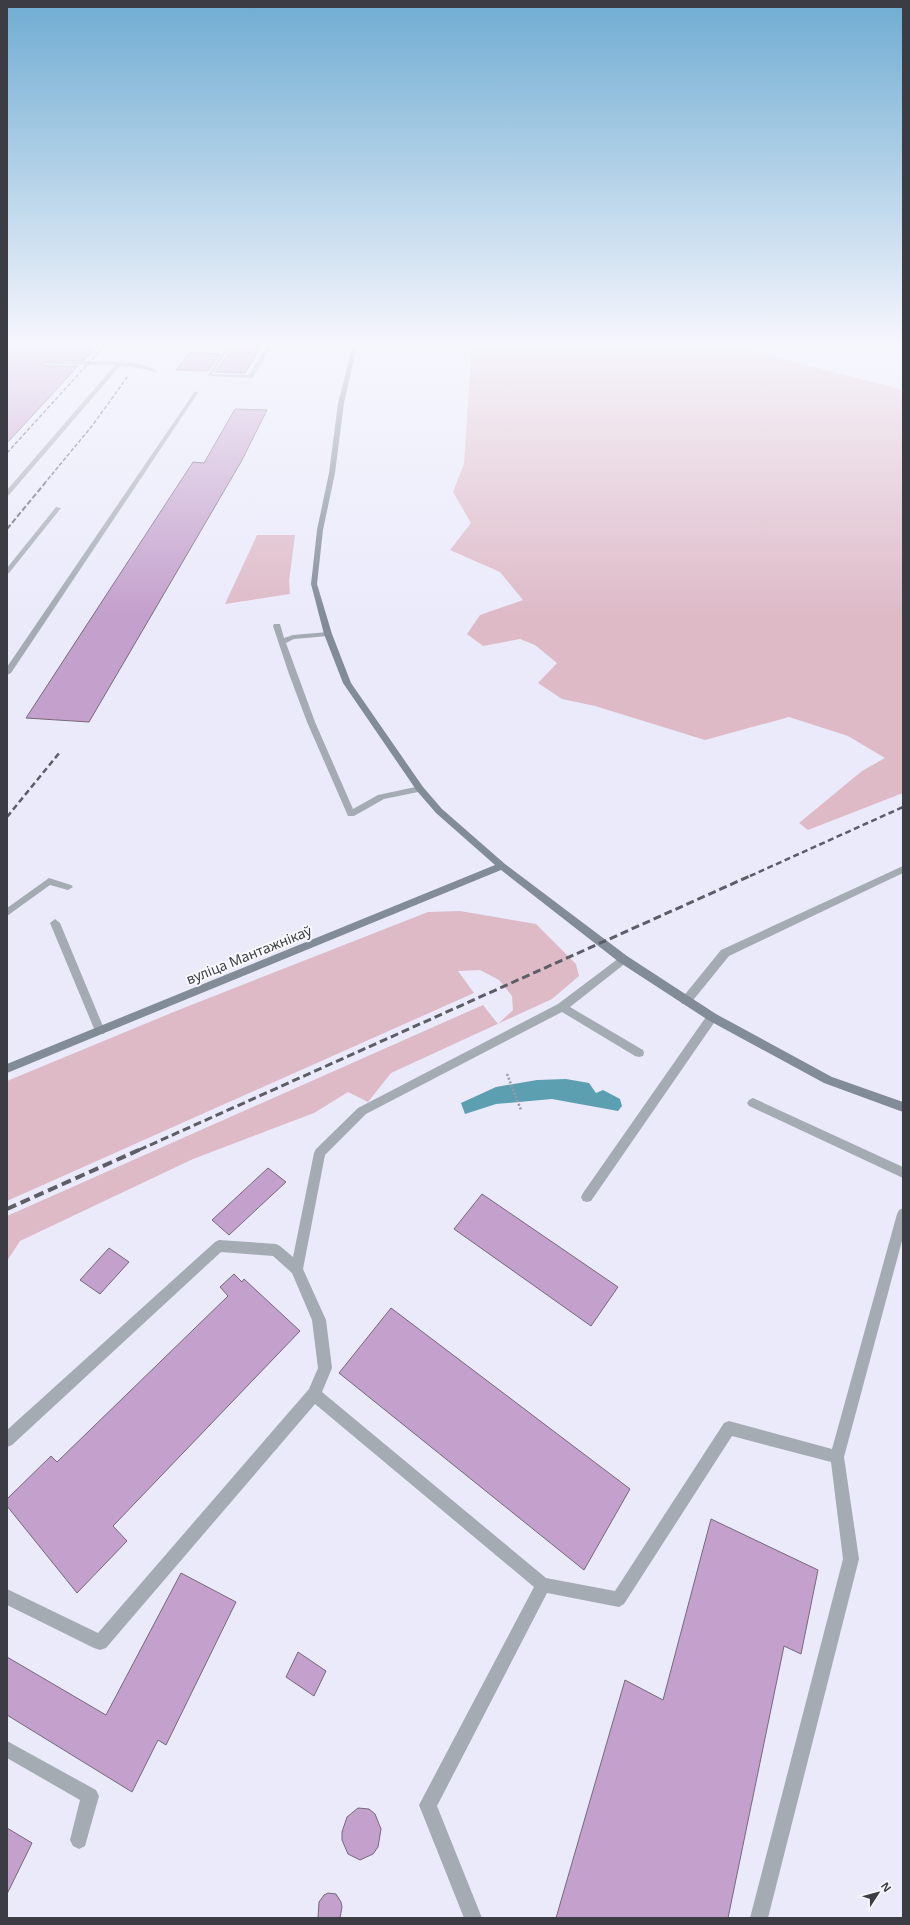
<svg xmlns="http://www.w3.org/2000/svg" width="910" height="1925" font-family="'Noto Sans',sans-serif">
  <style>
    .green { fill: #debac7 }
    .water { fill: #5b9fb1 }
    .building { fill: #c4a0cc; stroke: #766979 }
    .lines { fill: none; stroke-linecap: round; stroke-linejoin: round }
    .path { stroke: #9a9aa7; stroke-width: 2.5; stroke-dasharray: 2 2; stroke-linecap: butt }
    .lane { fill: #a4abb3; fill-rule: evenodd }
    .secondary { fill: #828c97; fill-rule: evenodd }
    .rail-far4 { stroke: #5d5d67; stroke-width: 1.5; stroke-dasharray: 4 2; stroke-linecap: butt }
    .rail-far3 { stroke: #5d5d67; stroke-width: 2; stroke-dasharray: 5.5 2.5; stroke-linecap: butt }
    .rail-far2 { stroke: #5d5d67; stroke-width: 2.5; stroke-dasharray: 6 3.5; stroke-linecap: butt }
    .rail-far1 { stroke: #5d5d67; stroke-width: 3; stroke-dasharray: 8 4; stroke-linecap: butt }
    .rail { stroke: #5d5d67; stroke-width: 4; stroke-dasharray: 10 5; stroke-linecap: butt }
    .labels { text-anchor: middle; stroke-width: 4; stroke-linejoin: round; paint-order: stroke }
    .street-label { font-size: 14px; fill: #3c3c44; stroke: #f8f9fd }
  </style>
  <rect width="100%" height="100%" fill="#eaeafb"/>
  <path class="green" d="M472,345H728L903,390V793L808,830L799,823L862,771L885,758L848,736L789,717L705,740L595,706L562,699L538,683L557,663L535,645L520,639L483,646L467,634L480,615L523,600L500,572L450,550L471,523L453,492L464,464Z
    M257,535H295L289,581L290,594L225,604Z
    M460,911L536,924L576,964L579,976L552,999L391,1073L368,1102L348,1092L314,1113L193,1159L20,1241L7,1261V1216L483,1005L498,1024L513,1010L512,996L499,980L480,970L458,971L474,993L7,1201V1081L176,1011L428,912Z"/>
  <path class="water" d="M566,1079L589,1083L596,1093L603,1090L620,1099L622,1106L618,1111L552,1099L496,1104L465,1114L461,1103L496,1087L537,1080Z"/>
  <path class="building" d="M7,345H98L84,360L43,362V364L46,366H78L7,443Z
    M236,345H262L245,373L215,372Z
    M190,352L220,354L208,371L176,370Z
    M235,409L267,410L241,462L89,722L26,718L193,462L204,463Z
    M268,1168L286,1182L229,1235L212,1220Z
    M482,1194L618,1287L591,1326L454,1229Z
    M109,1248L129,1262L100,1294L80,1280Z
    M234,1274L242,1282L244,1279L300,1331L113,1526L127,1541L77,1593L7,1506V1499L51,1456L57,1462L228,1296L220,1287Z
    M391,1308L630,1489L584,1570L339,1373Z
    M711,1519L818,1570L801,1654L784,1646L728,1918H556L625,1680L663,1700Z
    M181,1573L236,1602L166,1745L158,1740L132,1792L7,1715V1657L106,1715Z
    M298,1652L326,1671L314,1696L286,1677Z
    M358,1808L369,1809L375,1814L381,1829L378,1847L373,1854L360,1860L348,1854L342,1840V1832L347,1817Z
    M7,1828L32,1843L7,1894Z
    M328,1893L336,1894L341,1902L342,1907L340,1918H318L319,1902L324,1895Z"/>
  <g class="lines">
    <path class="path" d="M507,1074L521,1110"/>
    <path class="lane" d="M228,345H232L212,374L249,375L268,345H272L253,378L207,376Z
      M86,361C106,362 141,360 157,371L155,372L145,369L120,366L9,495L7,496V490L115,365L46,364L44,363L46,362Z
      M195,391L198,393L11,673L7,675V667Z
      M56,507L61,508L9,573L7,574V568Z
      M274,624H280L284,638L293,635L328,632L332,634L328,636L294,639L286,643L315,722L353,809L378,795L420,786L424,789L423,791L384,799L354,816H348L307,722L289,674L273,626Z
      M903,866V873L729,956L690,1004H682L681,1001L682,998L721,950Z
      M49,878L71,885L73,887L68,890L50,885L7,916V908Z
      M55,919L60,923L105,1031L104,1034H96L95,1031L50,923Z
      M623,955L628,959L627,962L570,1007L643,1050L644,1053L643,1056L639,1057L635,1056L562,1012L366,1114L325,1155L303,1269L326,1320L332,1368L322,1392L546,1578L615,1591L724,1423L729,1421L832,1449L897,1214L899,1210L903,1208V1237L844,1457L859,1559L768,1918H750L843,1559L831,1462L732,1436L624,1604L619,1607L547,1593L437,1806L482,1918H464L419,1805L534,1587L315,1404L106,1648L100,1650L94,1648L7,1605V1589L98,1633L309,1389L318,1368L312,1320L292,1273L273,1256L221,1252L12,1445L7,1447V1430L215,1242L219,1240L276,1244L280,1246L293,1257L314,1153L316,1149L358,1108L558,1004Z
      M712,1013L716,1014L717,1017L716,1020L591,1201L587,1202L583,1201L581,1197L583,1193L708,1014Z
      M753,1098L903,1167V1178L749,1106L747,1103L749,1100Z
      M7,1741L96,1790L99,1796L85,1846L79,1849L73,1846L70,1840L80,1800L7,1758Z"/>
    <path class="secondary" d="M353,345H357L344,403L335,473L323,530L317,584L332,634L351,683L423,787L442,809L505,864L627,956L716,1014L832,1077L903,1102V1112L824,1083L708,1020L619,962L501,870L7,1073V1064L495,865L436,813L417,791L343,683L324,634L311,584L317,530L329,473L338,403Z"/>
    <path class="rail-far4" d="M7,453L105,345
      M44,484L92,426L128,376"/>
    <path class="rail-far3" d="M7,529L45,483"/>
    <path class="rail-far2" d="M7,817L60,752
      M750,876L903,807"/>
    <path class="rail-far1" d="M139,1150L752,875"/>
    <path class="rail" d="M7,1209L141,1149"/>
  </g>
  <linearGradient id="sky" x2="0" y2="1"><stop stop-color="#6facd2"/><stop offset="0.56" stop-color="#f6f6fd"/><stop offset="1" stop-color="#f6f6fd" stop-opacity="0"/></linearGradient>
  <rect width="910" height="614" fill="url(#sky)"/>
  <g class="labels">
    <g class="street-label">
      <text transform="translate(249 955) rotate(-22)" y="5">вуліца Мантажнікаў</text>
    </g>
  </g>
  <rect width="910" height="1925" fill="none" stroke="#3c3c44" stroke-width="16"/>
  <g transform="translate(878 1893) rotate(54)" stroke="#f8f9fd" stroke-width="3" paint-order="stroke">
  <path d="M0-3L7 15L0 10L-7 15Z" fill="#3c3c44"/>
  <text y="-6" font-size="11" font-weight="bold" text-anchor="middle" fill="#3c3c44">N</text>
  </g>
</svg>
